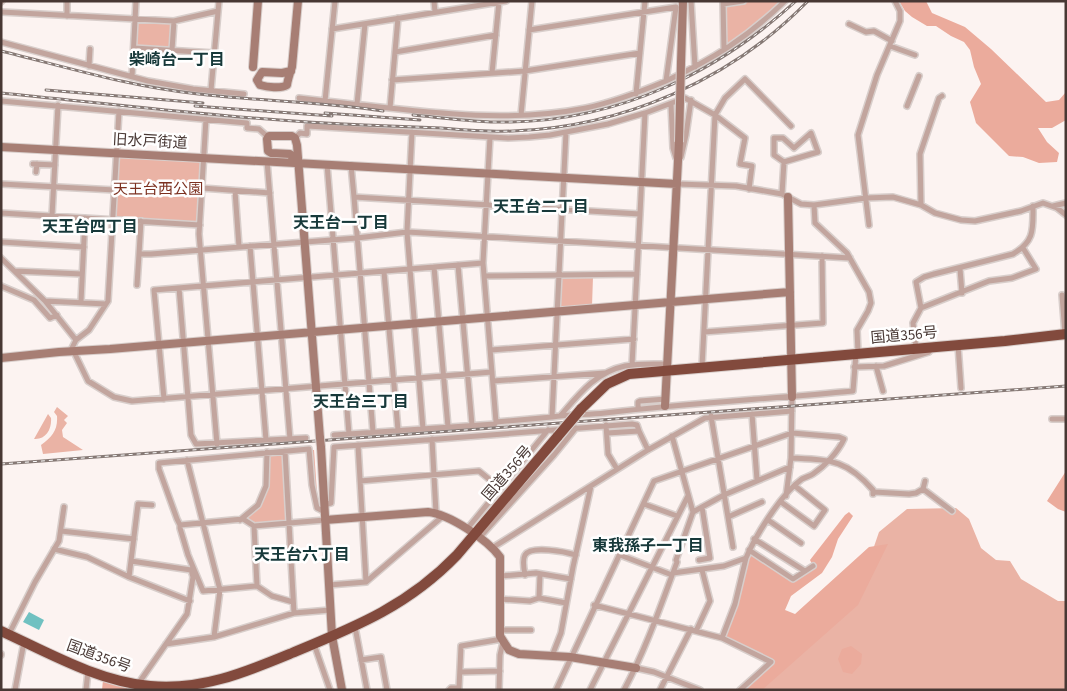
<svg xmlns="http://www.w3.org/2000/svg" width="1067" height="691" font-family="'Source Sans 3','Noto Sans JP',sans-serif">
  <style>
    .green { fill: #eab3a5 }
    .forest { fill: #ebab9c }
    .water { fill: #70c1c1 }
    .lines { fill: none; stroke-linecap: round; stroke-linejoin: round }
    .street-casing { stroke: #d8cecb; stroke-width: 8 }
    .secondary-casing { stroke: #d8cecb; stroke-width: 10 }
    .highway-casing { stroke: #d8cecb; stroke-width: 12 }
    .street { stroke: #c2a59e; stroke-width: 5 }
    .secondary { stroke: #a77e74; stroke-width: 8 }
    .highway { stroke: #824a3d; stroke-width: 10 }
    .rail-casing { stroke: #867975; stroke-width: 3 }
    .rail { stroke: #fff; stroke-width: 1; stroke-dasharray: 4; stroke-linecap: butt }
    .secondary-bridge-casing { stroke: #d8cecb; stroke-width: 10; stroke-linecap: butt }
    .highway-bridge-casing { stroke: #d8cecb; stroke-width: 12; stroke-linecap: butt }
    .secondary-bridge { stroke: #a77e74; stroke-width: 8 }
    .highway-bridge { stroke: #824a3d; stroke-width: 10 }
    .labels { text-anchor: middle; stroke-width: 5; stroke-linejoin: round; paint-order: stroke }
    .street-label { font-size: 15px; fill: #483834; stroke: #fff }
    .park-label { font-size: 15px; fill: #7c3120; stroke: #fff }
    .neighbourhood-label { font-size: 16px; font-weight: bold; fill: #17393a; stroke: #fff }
  </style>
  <rect width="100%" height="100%" fill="#fcf3f1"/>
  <path class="green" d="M754,1H782L765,18L725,47V6Z
    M138,21L171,22L172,24L171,47L169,48L137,46V22Z
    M121,156L200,161L202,163L198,221L196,222L117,217L116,215L119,158Z
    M561,277H593L592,306L559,309Z
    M57,407L68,416L64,420L67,423L62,430L63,437L83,450L43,454L41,445C52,437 58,430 57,416L54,412Z
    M48,414L51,418C52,429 46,440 34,439Z
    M284,452L287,522L254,525L244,518L259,505L267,486L268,453Z
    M956,508L969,519L981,548L996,560L1010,561L1021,579L1058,601H1066V690H744L857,596L879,532L907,509Z"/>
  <path class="forest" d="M899,1H926L932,13L965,27L991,49L1046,102L1059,100L1066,92V120L1052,128H1038L1047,142L1059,153L1057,162L1039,163L1023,157L1009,156L976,123L970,102L981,84L974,67L970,50L964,42L951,36L936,26H927L912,17L905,11Z
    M310,450H314L318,507L314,485Z
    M1066,471V512L1058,509L1047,501Z
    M849,512L853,516L838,539L832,557L822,573L791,596L785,610L795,614L869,547L888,544L858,605L762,690H740L771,662L722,638L735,604L749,550L794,579L813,566L810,560L845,515Z
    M851,646L862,654L861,664L852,674L843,672L838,659L842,649Z
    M103,680L126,686L128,690H102Z"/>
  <path class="water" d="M29,612L44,620L39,630L23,622Z"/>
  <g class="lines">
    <g class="street-casing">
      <path id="street" d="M434,1L435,12
        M691,1L695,67
        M723,1L724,50
        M1,2L2,1
        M723,4L743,1
        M1,12L174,21L218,11
        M67,16V1
        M849,24L866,32L874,31L892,41
        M332,29L506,1
        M1,42L148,81L193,89L244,94
        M890,46L915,55
        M134,48L214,53
        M172,50L174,21
        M395,52L496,35
        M89,66L90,49
        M492,73L499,2
        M132,77L136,1
        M392,80L525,71L640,53
        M666,81C713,59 747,38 785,1
        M211,90L219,1
        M636,94L645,1
        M299,98L325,101L335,1
        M1,101L247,123V128L259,129L268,137
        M325,101C411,110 501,125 586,108C614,102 640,92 666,81L676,7L529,30
        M357,104L365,24
        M671,104L673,148L676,158
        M907,106L919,76
        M390,108L398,18
        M521,115L532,1
        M206,119L199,234L217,444
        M412,132L407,232L423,429
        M490,137L483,263L496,422
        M295,138L300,133L307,134V126L508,138L529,137L550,135L608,124L645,113L685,98L715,115L745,138L740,164L752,166L749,189
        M681,157L686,135L691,100
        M267,161L290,439
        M33,164L55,165
        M327,164L349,434
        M351,165L354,197L640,214L645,113
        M36,172L37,164
        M1,184L115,190
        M677,184L736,186L782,194L801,204L814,205L866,198L893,197L921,205L935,213L961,220L975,221L1021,211L1043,203L1057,208L1066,215
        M202,188L270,193
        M235,191L239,247
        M782,194L784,162L818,152L811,133L794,148L783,138H774V155L784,162
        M354,197L373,432
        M814,205L815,223L847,253L869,292L871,303L868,311L857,330L858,353
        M921,205L920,154L939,98L942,96
        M1053,206L1066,203
        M1,213L200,225
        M52,216L58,105
        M141,221L139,254H151L357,238L407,232L850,258
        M869,225L858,135L877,75L900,21V11L895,1
        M1,242L84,247
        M250,246L266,440
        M1,258L45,301L76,340L70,352
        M458,265L472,425
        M434,267L448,427
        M960,269L962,293
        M15,271L82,274
        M384,272L398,430
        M484,276L637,274
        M137,285L139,254
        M1,286L34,300L50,318L57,315
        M179,288L191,435L196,444L306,438
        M1062,295L1065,334
        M45,301L106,304
        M81,302L85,218
        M921,308L989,281L1012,278L1036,269L1023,248
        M704,332L823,323L822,256
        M76,340L89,330L108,301L119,111
        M958,345L961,388
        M916,349L913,323L921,308L916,282L924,277L934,274L1013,254C1035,241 1033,229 1033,206
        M491,350L634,339
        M74,352L88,381L114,397L132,401L492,372
        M632,365L640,214
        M876,366L883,391
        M702,367L715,115L725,98L745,79L791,126
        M854,367L884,366L929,352L930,350
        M493,381L605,373
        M164,399L154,290L483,263
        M638,409V402L640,401L666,399
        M752,414L757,480
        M561,415C579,394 596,372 625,366C639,363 654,364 668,364
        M711,416L733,547
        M552,417L566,132
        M1052,419H1066
        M606,425L608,454L617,469
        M607,433L639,431
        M334,435L495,424L496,422L552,417C569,414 587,415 605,413C687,403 770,399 853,391L856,354
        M432,439L436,513
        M358,445L366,582
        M285,451L294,613
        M791,458C830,460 846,459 873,490V494
        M187,460L220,590L214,637
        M360,481L479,471L500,488
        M923,489L952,511
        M874,492L909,494L916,493L923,489L925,481
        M786,496L791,458L792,397
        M781,502L814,526L825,510L795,486
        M644,504L677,516
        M324,505L331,503L334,447L632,424L637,425L639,431L648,450
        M693,512L724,495L790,467
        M728,517L762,502
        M240,520L258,505L266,486L267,452
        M768,520L801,543
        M180,525L243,519L254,526L325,520
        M254,526L257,586L272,596L293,602
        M467,529L548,430
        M61,531L134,539
        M480,537L554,455L576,428
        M754,539L805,571
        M492,548L648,450L705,418L792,411
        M54,549L87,557L129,577L190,601
        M749,550L793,579L813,566
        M620,555L672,575
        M699,560L710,558L702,507
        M131,561L191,570L193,577L187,614L138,684
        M525,575C524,570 522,560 525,555C531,545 566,552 576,555
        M501,576L536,573L571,579
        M129,577L138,504L152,505
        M329,585L366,582L443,516
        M257,586L203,591L188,555L180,528V525L177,519L159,469V463L309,449L312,485L317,508L325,512
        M539,598L540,574
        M500,599L530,601L539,598L566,603
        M594,605L722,638L771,662L740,690
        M355,627L367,690
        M500,630H531
        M696,631L710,601L702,570
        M9,634L35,582L59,541L64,507
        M722,638L735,604L746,558
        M166,644L214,637L294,613L330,610
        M314,644L330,690
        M1,654V655
        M552,656L561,633L573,567L591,486
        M361,660L381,657L387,690
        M636,668L654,672L700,690
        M461,672L500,671
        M15,690L24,642
        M86,690L88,671
        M449,690L451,688H459L461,646L502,639
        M499,690L500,655L503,642
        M556,690L654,481L792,433L839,437L844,439C838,452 825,466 813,474C810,476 806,477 802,479C781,494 756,535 746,558L724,566L673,573
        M590,690L688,496
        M624,690C646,649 661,605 677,562L676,560L693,512L672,436
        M660,690L691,629"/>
    </g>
    <g class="secondary-casing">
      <path id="secondary" d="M681,63L683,1
        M253,67L258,1
        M291,71L282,73L262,72L257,80L260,85C267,87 281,89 287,85C288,78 290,73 292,67L298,1
        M1,147L677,184
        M297,163L290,154L271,153L268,151L267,139L269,136H292L295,138L297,145L320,438
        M788,197L792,397
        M1,358L59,352L110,349L790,292
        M665,406L679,142
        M321,447L332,636L342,690
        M325,520L428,512C449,514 488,540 500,557V636L509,650L519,654L570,657L636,668"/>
    </g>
    <g class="highway-casing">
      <path id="highway" d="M581,409L607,384L629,374L1005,341L1066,334
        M1,631C49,653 97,681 150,686C201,691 246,672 292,653C355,627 408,606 457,555L558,436"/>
    </g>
    <use href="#street" class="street"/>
    <use href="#secondary" class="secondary"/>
    <use href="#highway" class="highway"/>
    <g class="rail-casing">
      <path id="rail" d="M1,51C66,67 131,87 198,94C259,101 322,102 383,111
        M46,90L203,103
        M1,93C122,105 243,120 365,125C390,126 415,127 441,128C465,130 489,132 513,131C623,127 731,80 808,1
        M195,106L332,116
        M325,113L420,120
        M413,115C445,118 478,123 511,122C619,120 717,73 796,1
        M1,464L1066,386"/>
    </g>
    <use href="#rail" class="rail"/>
    <g class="secondary-bridge-casing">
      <path id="secondary-bridge" d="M679,142L681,63
        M320,438L321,447"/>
    </g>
    <g class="highway-bridge-casing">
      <path id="highway-bridge" d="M558,436L581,409"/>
    </g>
    <use href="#secondary-bridge" class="secondary-bridge"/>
    <use href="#highway-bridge" class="highway-bridge"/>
  </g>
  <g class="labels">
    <g class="street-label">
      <text transform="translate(150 141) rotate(3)" y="5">旧水戸街道</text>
      <text transform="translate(904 335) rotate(-5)" y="5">国道356号</text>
      <text transform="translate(507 473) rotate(-49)" y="5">国道356号</text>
      <text transform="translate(99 656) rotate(20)" y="5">国道356号</text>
    </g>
    <g class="park-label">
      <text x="158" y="194">天王台西公園</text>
    </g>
    <g class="neighbourhood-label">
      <text x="177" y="65">柴崎台一丁目</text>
      <text x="541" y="212">天王台二丁目</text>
      <text x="341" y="228">天王台一丁目</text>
      <text x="90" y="232">天王台四丁目</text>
      <text x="361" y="407">天王台三丁目</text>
      <text x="648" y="551">東我孫子一丁目</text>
      <text x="302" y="560">天王台六丁目</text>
    </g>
  </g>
  <rect width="1067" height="691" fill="none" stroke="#483834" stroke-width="5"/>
</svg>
